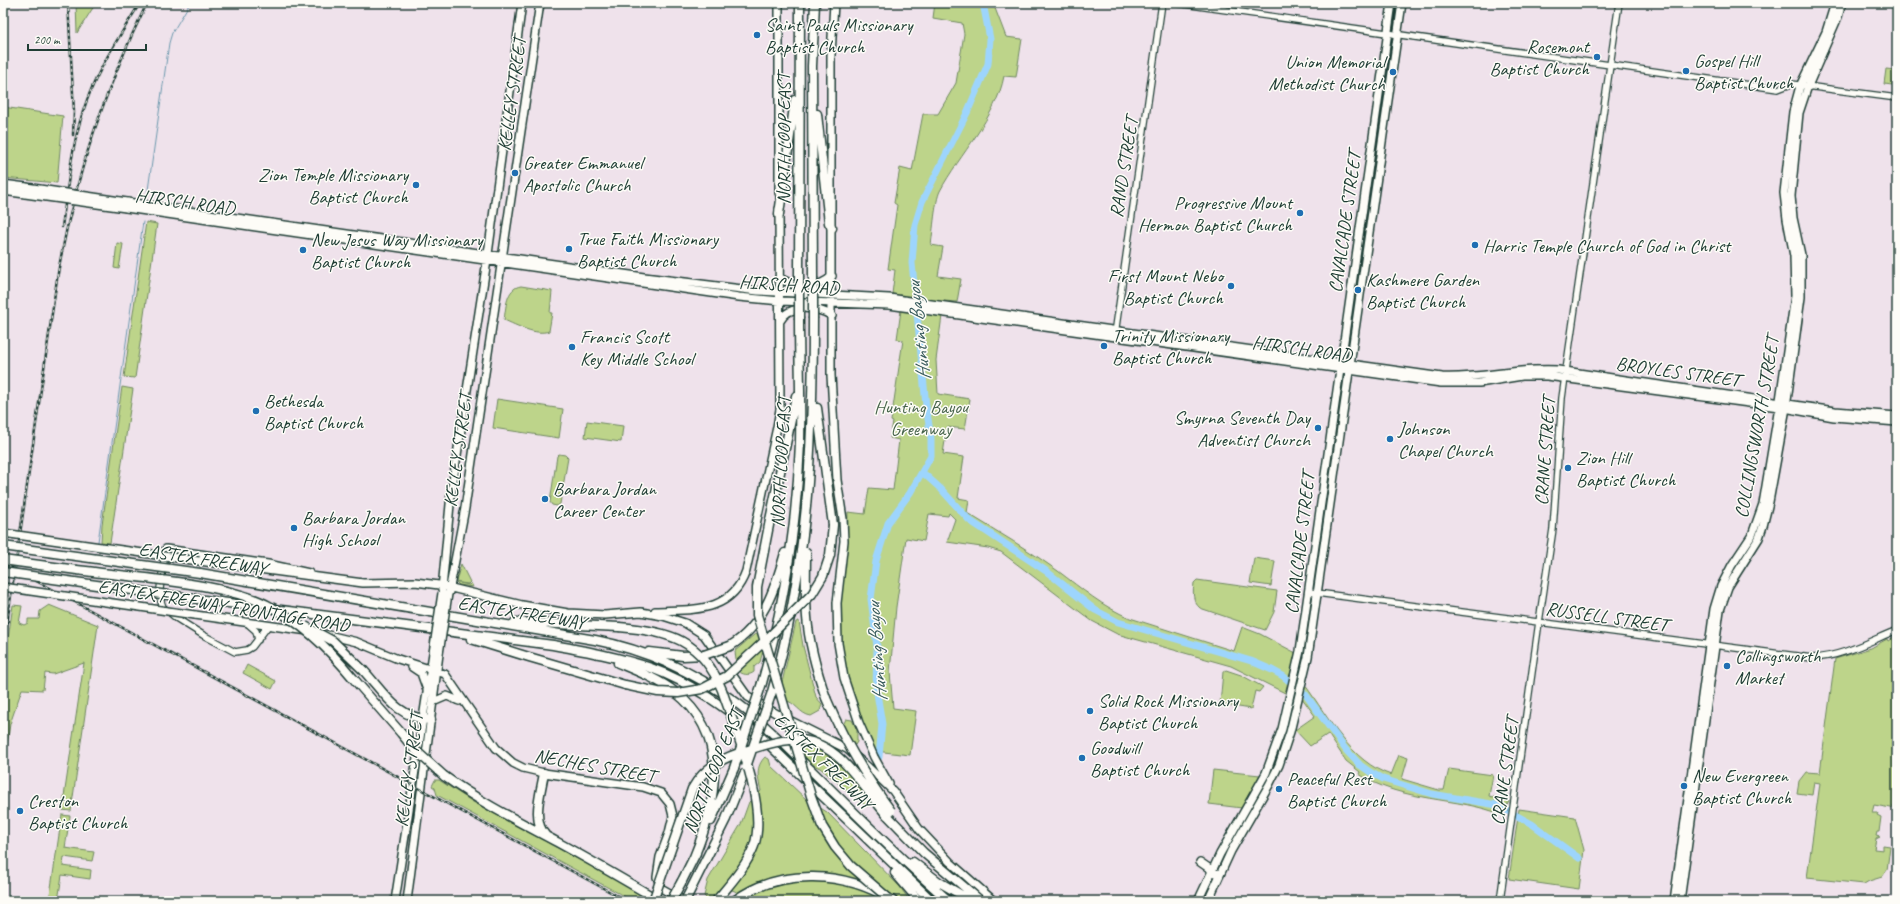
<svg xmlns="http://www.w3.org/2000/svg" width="1900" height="904" font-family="Caveat,sans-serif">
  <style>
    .green { fill: #bdd48a; stroke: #6e885f }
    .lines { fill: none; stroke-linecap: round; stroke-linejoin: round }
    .stream { stroke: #6b98ad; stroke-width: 1 }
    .river { stroke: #9dd5fd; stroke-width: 7 }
    .minor-casing { stroke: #1f3d34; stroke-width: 8 }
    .major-casing { stroke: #1f3d34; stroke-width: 10 }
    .highway-casing { stroke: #1f3d34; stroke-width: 11 }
    .minor { stroke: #fdfcf7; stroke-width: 5.5 }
    .major { stroke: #fdfcf7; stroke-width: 7 }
    .highway { stroke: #fdfcf7; stroke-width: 8 }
    .rail-casing { stroke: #1f3d34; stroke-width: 2.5 }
    .rail { stroke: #fdfcf7; stroke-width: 1; stroke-dasharray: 3; stroke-linecap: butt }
    .major-bridge-casing { stroke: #1f3d34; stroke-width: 10; stroke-linecap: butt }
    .highway-bridge-casing { stroke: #1f3d34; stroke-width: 11; stroke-linecap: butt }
    .major-bridge { stroke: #fdfcf7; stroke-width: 7 }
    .highway-bridge { stroke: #fdfcf7; stroke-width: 8 }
    .poi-dot { fill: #1f6fb2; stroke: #fdfcf7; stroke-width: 1.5 }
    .labels { text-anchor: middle; stroke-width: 3; stroke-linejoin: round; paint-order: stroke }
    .poi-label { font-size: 19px; fill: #1f3d34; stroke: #fdfcf7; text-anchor: start }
    .street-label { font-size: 19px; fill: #1f3d34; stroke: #fdfcf7 }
    .park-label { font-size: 19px; fill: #46634a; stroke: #fdfcf7 }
    .water-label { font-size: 20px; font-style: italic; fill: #385b5c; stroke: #fdfcf7 }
  </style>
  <rect width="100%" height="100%" fill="#efe2eb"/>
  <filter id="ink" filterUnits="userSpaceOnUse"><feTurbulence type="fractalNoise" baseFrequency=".025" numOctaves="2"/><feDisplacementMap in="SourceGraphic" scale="8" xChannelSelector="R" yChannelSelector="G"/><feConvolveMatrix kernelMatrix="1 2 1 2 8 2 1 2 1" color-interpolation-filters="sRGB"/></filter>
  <g filter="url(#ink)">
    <path class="green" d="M76,3H96L77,33Z
      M935,3H993L1006,37L1022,39L1016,77L1004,76C997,116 959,155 940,191C935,201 933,232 931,245L943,247L938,276L961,279L957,302L944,301L936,360L938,394L970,399L965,429L947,427L943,454L964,457L958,498L969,500L967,513C998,532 1029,550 1058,571C1082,589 1103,607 1130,618L1234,651L1242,627L1260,634L1296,653L1285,693L1231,666L1117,634L1092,621L1001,552L988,548L947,542L955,519L949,513L948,516L929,514L924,541L906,538L896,607L890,672L893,708L916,711L910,755L875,751C857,711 841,669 840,625C839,587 848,550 848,512L865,514L869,488L893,490L899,440L890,438L893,422L891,421L903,340L897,339L903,296L892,294L895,270L888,269L897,205L894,203L900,168L912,171L923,114H938L956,83L964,34L962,23L933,18Z
      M1886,69L1895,70L1893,85L1884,84Z
      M3,107L63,116L57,183L3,178Z
      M146,222L157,224L135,378L124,377Z
      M117,243L123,244L119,269L114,268Z
      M521,286L552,291L550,313H552L549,331C536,336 516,325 504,320C506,308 506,288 521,286Z
      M122,387L133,389L110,543L101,542L102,525Z
      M497,399L563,409L559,438L493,428Z
      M587,421L623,426L621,442L585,437Z
      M559,454L565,455L568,458L560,504L557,506L552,505L550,502L557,456Z
      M1254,558L1275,561L1271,586L1250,583Z
      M461,564L470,582L468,584L460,583L469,585L471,583L473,587L459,585L456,582H460L456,581Z
      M1197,580L1277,591L1274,612L1265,630L1200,608C1192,601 1193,592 1194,583Z
      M13,605L22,606L19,623L24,625L28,623V619H39L40,611L49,605L98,625L71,811L62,810L84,663L53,674L45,673L43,690L22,689L10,724L3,773V672Z
      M799,621L803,646L816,697L822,704L820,711L811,716C799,714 796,702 784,700L781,687L796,622Z
      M755,634L759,635L764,647L760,662L754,667V672C749,676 742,675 737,670L735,651Z
      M1895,636H1897V804L1891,808L1874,805L1872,813H1878L1877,815L1881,817L1879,832H1877L1876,836L1880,837L1876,839L1874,849L1883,850V845L1890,846L1887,870L1882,877L1869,881L1864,884L1807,878L1820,783L1814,782L1812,795L1797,793L1799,781L1806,772L1820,773L1835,659L1871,648L1887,639L1888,641Z
      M247,665L276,681L272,689L243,673Z
      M1226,670L1241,675L1263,687L1259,692L1255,691L1251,709L1220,704L1223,672Z
      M1305,685C1329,718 1351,762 1391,775L1399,755L1408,758L1402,779L1439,790H1444L1449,769L1493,775L1489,796L1509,801L1503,815C1456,796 1402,803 1359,774L1360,772L1346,761L1328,734L1310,746L1295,730L1315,716L1302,698Z
      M846,719L852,720L857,730V742L855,745L850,744L842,727Z
      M797,743L818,747L842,764L873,804L867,806L865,805L820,768C808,764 802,753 797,743Z
      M765,757L769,759L771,766L807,800L827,812L900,887L910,901H736L734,896L737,892L732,890L722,901L707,899L704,896L708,880L741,824L749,802L761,791C758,778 755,767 765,757Z
      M1213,770L1260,775L1242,808L1209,804Z
      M435,780H439L473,802L655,901H633L437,795L435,788L432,786Z
      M1519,809L1575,817L1584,850L1579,889L1509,879Z
      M62,815L70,816L65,848L94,852L92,861L64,857L63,866L91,870L90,879L62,875L58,901H49Z"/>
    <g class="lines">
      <path class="stream" d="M147,197L169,43L172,33L190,3
        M98,542L143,222"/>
      <path class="river" d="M922,472L941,489L969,520L1046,571L1095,610L1118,622L1251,661L1272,670L1283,676L1306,695L1346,750L1360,765L1370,772L1383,779L1432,794L1497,805L1532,824L1579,858
        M879,757L882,724L876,687L877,647L871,599L876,561L888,523L910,493L931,456V438L926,406L912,263L915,225L922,202L967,113L988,64L990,39L983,3"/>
      <g class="minor-casing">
        <path id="minor" d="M1177,3L1778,89L1791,84L1897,98
          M1115,334L1162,3
          M165,553L159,596L163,607L176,618L203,635L235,652L247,650L252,647L268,626
          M1309,592L1812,658C1842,657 1870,641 1897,630
          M247,623L256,631L258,640
          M1500,901L1539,622L1553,529L1562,398L1619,3"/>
      </g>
      <g class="major-casing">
        <path id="major" d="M779,3V193
          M834,3L831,55V375L837,480L843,519L844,541L837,603L838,643L844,678L859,723L874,757L889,784
          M3,184L26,187
          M3,191L25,194
          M127,202L644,277L758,291L889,298L1442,377C1481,379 1519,367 1558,370L1835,411L1897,416
          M126,208L739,297L780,301L889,305L1441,383H1479L1522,376H1547L1779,407L1834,417L1897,422
          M779,277C794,288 819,290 832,276
          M780,321C790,303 817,307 832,316
          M166,549L268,564L309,573
          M199,561L363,583L415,582L439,585L522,605L568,613L605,615L641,612L663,616L685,623L704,635L748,697L779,715L847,749L868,767L893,791L919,829L950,862L994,901
          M442,589L451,494L488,254L522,3
          M449,592L465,508L540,3
          M655,611C692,609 731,614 746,571L777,427L780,409L779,209
          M195,615L308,631
          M324,634L357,642L398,659L445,674L496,748L513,763L523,768L544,773L643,787L661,793L670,804L673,816L669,833L660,857L657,877L661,888L684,901
          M412,667L421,673L426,687
          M433,702L447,696L459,701
          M1200,862L1216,873
          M395,901L433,653
          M407,901L439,654
          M1198,901L1220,854L1266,773L1282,729L1300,651L1392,3
          M1208,901L1231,851L1269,785L1279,765L1290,732L1308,657L1402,3
          M1674,901L1714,609L1721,586L1732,565L1752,535L1763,504L1779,407L1795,296L1794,256L1787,219L1784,193L1793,112L1800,86L1826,32L1835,3
          M1680,901L1720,610L1728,587L1759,538L1763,526L1769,502L1786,408L1801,297V255L1793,218L1791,196L1799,113L1808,86L1838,17L1842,3"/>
      </g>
      <g class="highway-casing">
        <path id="highway" d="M817,114L829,223L832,228
          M779,214L795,100
          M799,276L800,3
          M813,277L812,66L815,3
          M817,408L833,525
          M770,520L796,396
          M806,552C806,573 805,595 807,617C809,645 817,672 826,698
          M200,573L595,640C646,650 694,672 737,703C764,723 787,747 811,770C856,814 901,860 949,901
          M197,599L553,645C586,651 619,657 651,668C692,683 726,708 759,735L932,901
          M515,622L619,627
          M471,639L529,657L625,685
          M730,646C763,626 775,589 785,553
          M649,652L683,656L704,655
          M618,663C637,671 658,679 675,692C730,734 717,802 694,857
          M364,671C385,694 397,718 431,720
          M353,678L401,733
          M762,683C784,605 797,524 800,443C801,402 799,360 799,319
          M772,692C808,565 813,449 813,319
          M544,773C541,792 531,821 546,836
          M444,776C480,802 518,821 557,842C592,861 626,881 660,901
          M887,815L924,853L981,901
          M711,821L734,768
          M913,862L939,882L972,901
          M895,873L919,901
          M682,881L696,853
          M685,901L726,819L744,774
          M734,901C780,867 846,871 893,901"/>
      </g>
      <use href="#minor" class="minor"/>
      <use href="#major" class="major"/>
      <use href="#highway" class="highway"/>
      <g class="rail-casing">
        <path id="rail" d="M68,3L74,112L73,135
          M62,227C68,184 72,140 87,100C100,65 121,34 140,3
          M3,563L627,901
          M3,651L57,279C73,182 104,91 147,3"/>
      </g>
      <use href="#rail" class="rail"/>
      <g class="major-bridge-casing">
        <path id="major-bridge" d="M26,187L127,202
          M25,194L126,208
          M3,533L199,561
          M3,587L195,615
          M433,653L442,593
          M439,654L448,594"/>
      </g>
      <g class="highway-bridge-casing">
        <path id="highway-bridge" d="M813,277V319
          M799,319V276
          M770,520L757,587V615L811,796L822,826L835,847L851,866L888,898
          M3,546L200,573
          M3,560C39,565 75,570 111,574C157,580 232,585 271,607C304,624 330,650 353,678
          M3,572L197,599
          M305,626L333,641L364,671
          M619,627C669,631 702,640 722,690C735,729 768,806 754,846C746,867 730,884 716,901
          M704,655L730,646
          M625,685L658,692L678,693L702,689L727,676L768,638L812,594L823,576L830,555L833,525
          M826,698C843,739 865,776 891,811
          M401,733L414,749L444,776
          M746,767L772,692
          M734,768L762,683
          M653,901L692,789C704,767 724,757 748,750C761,746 775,741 790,740C837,736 860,784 887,815
          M671,901L682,881"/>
      </g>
      <use href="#major-bridge" class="major-bridge"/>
      <use href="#highway-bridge" class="highway-bridge"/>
    </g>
  </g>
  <g class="poi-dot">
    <circle cx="757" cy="35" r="4"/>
    <circle cx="1597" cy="57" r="4"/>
    <circle cx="1686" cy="71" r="4"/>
    <circle cx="1393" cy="72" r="4"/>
    <circle cx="515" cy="173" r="4"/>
    <circle cx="416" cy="185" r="4"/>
    <circle cx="1300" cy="213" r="4"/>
    <circle cx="1475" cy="245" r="4"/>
    <circle cx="569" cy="249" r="4"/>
    <circle cx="303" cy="250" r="4"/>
    <circle cx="1231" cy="286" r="4"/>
    <circle cx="1358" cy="290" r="4"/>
    <circle cx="1104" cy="346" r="4"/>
    <circle cx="572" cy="347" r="4"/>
    <circle cx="256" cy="411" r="4"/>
    <circle cx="1318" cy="428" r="4"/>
    <circle cx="1390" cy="439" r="4"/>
    <circle cx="1568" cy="468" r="4"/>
    <circle cx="545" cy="499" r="4"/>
    <circle cx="294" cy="528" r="4"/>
    <circle cx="1727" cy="666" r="4"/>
    <circle cx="1090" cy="711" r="4"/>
    <circle cx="1082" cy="758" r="4"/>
    <circle cx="1684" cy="786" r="4"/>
    <circle cx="1279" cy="789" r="4"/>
    <circle cx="20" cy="811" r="4"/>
  </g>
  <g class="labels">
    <g class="poi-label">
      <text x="765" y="31">Saint Pauls Missionary<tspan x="765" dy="22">Baptist Church</tspan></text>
      <text x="1589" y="53" text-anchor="end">Rosemont<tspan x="1589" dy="22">Baptist Church</tspan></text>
      <text x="1694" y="67">Gospel Hill<tspan x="1694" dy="22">Baptist Church</tspan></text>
      <text x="1385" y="68" text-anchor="end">Union Memorial<tspan x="1385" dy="22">Methodist Church</tspan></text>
      <text x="523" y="169">Greater Emmanuel<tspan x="523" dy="22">Apostolic Church</tspan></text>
      <text x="408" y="181" text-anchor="end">Zion Temple Missionary<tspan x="408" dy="22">Baptist Church</tspan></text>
      <text x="1292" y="209" text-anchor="end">Progressive Mount<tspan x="1292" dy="22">Hermon Baptist Church</tspan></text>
      <text x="577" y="245">True Faith Missionary<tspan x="577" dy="22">Baptist Church</tspan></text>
      <text x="311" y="246">New Jesus Way Missionary<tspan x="311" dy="22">Baptist Church</tspan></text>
      <text x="1483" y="252">Harris Temple Church of God in Christ</text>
      <text x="1223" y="282" text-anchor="end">First Mount Nebo<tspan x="1223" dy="22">Baptist Church</tspan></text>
      <text x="1366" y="286">Kashmere Garden<tspan x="1366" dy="22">Baptist Church</tspan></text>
      <text x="1112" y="342">Trinity Missionary<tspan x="1112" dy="22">Baptist Church</tspan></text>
      <text x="580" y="343">Francis Scott<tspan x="580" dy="22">Key Middle School</tspan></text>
      <text x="264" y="407">Bethesda<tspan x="264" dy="22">Baptist Church</tspan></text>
      <text x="1310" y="424" text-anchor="end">Smyrna Seventh Day<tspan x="1310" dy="22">Adventist Church</tspan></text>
      <text x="1398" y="435">Johnson<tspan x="1398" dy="22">Chapel Church</tspan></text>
      <text x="1576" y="464">Zion Hill<tspan x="1576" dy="22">Baptist Church</tspan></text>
      <text x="553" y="495">Barbara Jordan<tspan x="553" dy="22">Career Center</tspan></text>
      <text x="302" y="524">Barbara Jordan<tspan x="302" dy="22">High School</tspan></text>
      <text x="1735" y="662">Collingsworth<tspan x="1735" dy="22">Market</tspan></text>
      <text x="1098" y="707">Solid Rock Missionary<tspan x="1098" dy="22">Baptist Church</tspan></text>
      <text x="1090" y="754">Goodwill<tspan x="1090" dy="22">Baptist Church</tspan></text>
      <text x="1692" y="782">New Evergreen<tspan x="1692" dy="22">Baptist Church</tspan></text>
      <text x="1287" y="785">Peaceful Rest<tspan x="1287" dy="22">Baptist Church</tspan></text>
      <text x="28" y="807">Creston<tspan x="28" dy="22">Baptist Church</tspan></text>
    </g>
    <g class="street-label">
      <text transform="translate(511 94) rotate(-82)" y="7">KELLEY STREET</text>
      <text transform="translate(783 139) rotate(-90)" y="7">NORTH LOOP EAST</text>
      <text transform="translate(1123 167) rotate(-81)" y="7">RAND STREET</text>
      <text transform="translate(185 201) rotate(8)" y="7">HIRSCH ROAD</text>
      <text transform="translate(1344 222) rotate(-82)" y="7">CAVALCADE STREET</text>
      <text transform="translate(789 284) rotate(4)" y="7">HIRSCH ROAD</text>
      <text transform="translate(1302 348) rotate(8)" y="7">HIRSCH ROAD</text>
      <text transform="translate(1678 371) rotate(8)" y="7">BROYLES STREET</text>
      <text transform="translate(1756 427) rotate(-80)" y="7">COLLINGSWORTH STREET</text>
      <text transform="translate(457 450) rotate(-82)" y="7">KELLEY STREET</text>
      <text transform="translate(1544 451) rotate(-86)" y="7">CRANE STREET</text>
      <text transform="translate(780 462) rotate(-87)" y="7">NORTH LOOP EAST</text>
      <text transform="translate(1299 543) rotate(-83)" y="7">CAVALCADE STREET</text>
      <text transform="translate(203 558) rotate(9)" y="7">EASTEX FREEWAY</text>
      <text transform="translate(224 605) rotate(9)" y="7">EASTEX FREEWAY FRONTAGE ROAD</text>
      <text transform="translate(522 612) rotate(9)" y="7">EASTEX FREEWAY</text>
      <text transform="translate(1607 616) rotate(8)" y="7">RUSSELL STREET</text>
      <text transform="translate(824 761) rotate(44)" y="7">EASTEX FREEWAY</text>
      <text transform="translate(595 765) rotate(10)" y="7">NECHES STREET</text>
      <text transform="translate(408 770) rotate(-82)" y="7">KELLEY STREET</text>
      <text transform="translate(712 771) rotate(-68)" y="7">NORTH LOOP EAST</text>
      <text transform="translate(1504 771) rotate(-82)" y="7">CRANE STREET</text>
    </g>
    <g class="park-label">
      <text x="921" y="413">Hunting Bayou<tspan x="921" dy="22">Greenway</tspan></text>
    </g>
    <g class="water-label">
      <text transform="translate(918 331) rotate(-96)" y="7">Hunting Bayou</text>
      <text transform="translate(876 652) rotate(-94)" y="7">Hunting Bayou</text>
    </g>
  </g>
  <rect width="1900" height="904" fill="none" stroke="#fdfcf7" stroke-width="16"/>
  <rect x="8" y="8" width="1884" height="888" fill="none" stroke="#1f3d34" stroke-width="1.5" filter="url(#ink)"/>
  <path d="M28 44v6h118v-6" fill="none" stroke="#1f3d34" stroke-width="2"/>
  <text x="34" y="44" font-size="12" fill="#1f3d34" stroke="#fdfcf7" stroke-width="3" paint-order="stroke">200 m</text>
</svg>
